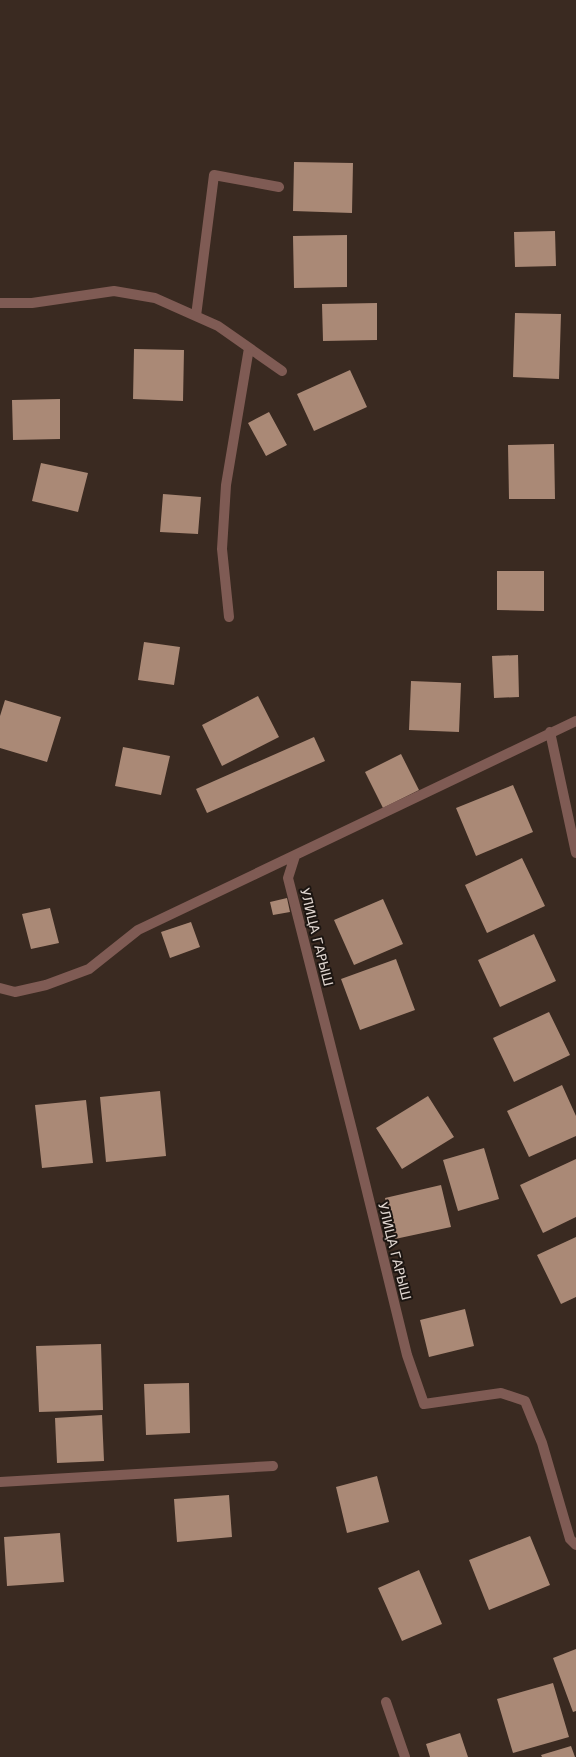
<svg xmlns="http://www.w3.org/2000/svg" width="576" height="1757" font-family="'DejaVu Sans',sans-serif">
  <style>
    .building { fill: #aa8976 }
    .lines { fill: none; stroke-linecap: round; stroke-linejoin: round }
    .minor { stroke: #7f5b54; stroke-width: 10 }
    .labels { text-anchor: middle; stroke-width: 4; stroke-linejoin: round; paint-order: stroke }
    .street-label { font-size: 13px; fill: #e0d6d0; stroke: #1c1511 }
  </style>
  <rect width="100%" height="100%" fill="#3a2a21"/>
  <path class="building" d="M294,162L353,163L352,213L293,211Z
    M555,231L556,266L515,267L514,232Z
    M347,235V287L294,288L293,236Z
    M377,303V340L323,341L322,304Z
    M515,313L561,314L559,379L513,377Z
    M134,349L184,350L183,401L133,399Z
    M350,370L367,407L314,431L297,394Z
    M60,399V439L13,440L12,400Z
    M269,412L287,445L266,456L248,423Z
    M554,444L555,499H509L508,445Z
    M41,463L88,473L78,512L32,501Z
    M163,494L201,497L198,534L160,532Z
    M497,571H544V611L497,610Z
    M144,642L180,647L174,685L138,680Z
    M518,655L519,697L494,698L492,656Z
    M411,681L461,683L459,732L409,730Z
    M258,696L279,737L222,766L202,725Z
    M5,700L61,717L47,762L0,748V716Z
    M314,737L325,761L207,813L196,789Z
    M123,747L170,756L161,795L115,786Z
    M401,754L419,790L383,808L365,772Z
    M513,785L533,832L476,856L456,808Z
    M522,858L545,906L487,933L465,885Z
    M287,898L290,912L273,915L270,902Z
    M383,899L403,944L354,965L334,920Z
    M50,908L59,943L31,949L22,914Z
    M191,922L200,947L170,958L161,932Z
    M534,934L556,981L500,1007L478,960Z
    M396,959L415,1010L360,1030L341,979Z
    M549,1012L570,1055L514,1082L493,1038Z
    M562,1085L576,1116V1136L529,1157L507,1111Z
    M160,1091L166,1156L106,1162L100,1097Z
    M428,1096L454,1137L402,1169L376,1128Z
    M86,1100L93,1163L42,1168L35,1105Z
    M484,1148L499,1199L458,1211L443,1160Z
    M576,1159V1217L543,1233L520,1185Z
    M441,1185L451,1227L395,1239L385,1198Z
    M576,1237V1297L561,1304L537,1255Z
    M465,1309L474,1346L429,1357L420,1320Z
    M101,1344L103,1410L39,1412L36,1346Z
    M189,1383L190,1433L146,1435L144,1384Z
    M102,1415L104,1461L57,1463L55,1418Z
    M377,1476L389,1522L347,1533L336,1487Z
    M229,1495L232,1537L177,1542L174,1499Z
    M60,1533L64,1582L7,1586L4,1537Z
    M530,1536L550,1585L489,1610L469,1560Z
    M419,1570L442,1624L402,1641L378,1588Z
    M576,1649V1711L573,1712L553,1658Z
    M553,1683L569,1737L513,1753L497,1699Z
    M460,1733L468,1757H430L426,1744Z
    M571,1746L575,1757H542L541,1755Z"/>
  <g class="lines">
    <path class="minor" d="M0,303H32L114,291L155,298L218,326L282,371
      M196,316L214,175L279,187
      M229,617L222,549L226,485L249,348
      M550,732L576,853
      M295,856L288,878L353,1134L407,1355L424,1404L501,1393L525,1401L542,1443L570,1539L576,1545
      M0,988L15,992L46,985L89,969L138,930L576,721
      M0,1482L273,1466
      M386,1702L405,1757"/>
  </g>
  <g class="labels">
    <g class="street-label">
      <text transform="translate(317 937) rotate(76)" y="5">УЛИЦА ГАРЫШ</text>
      <text transform="translate(395 1251) rotate(76)" y="5">УЛИЦА ГАРЫШ</text>
    </g>
  </g>
</svg>
